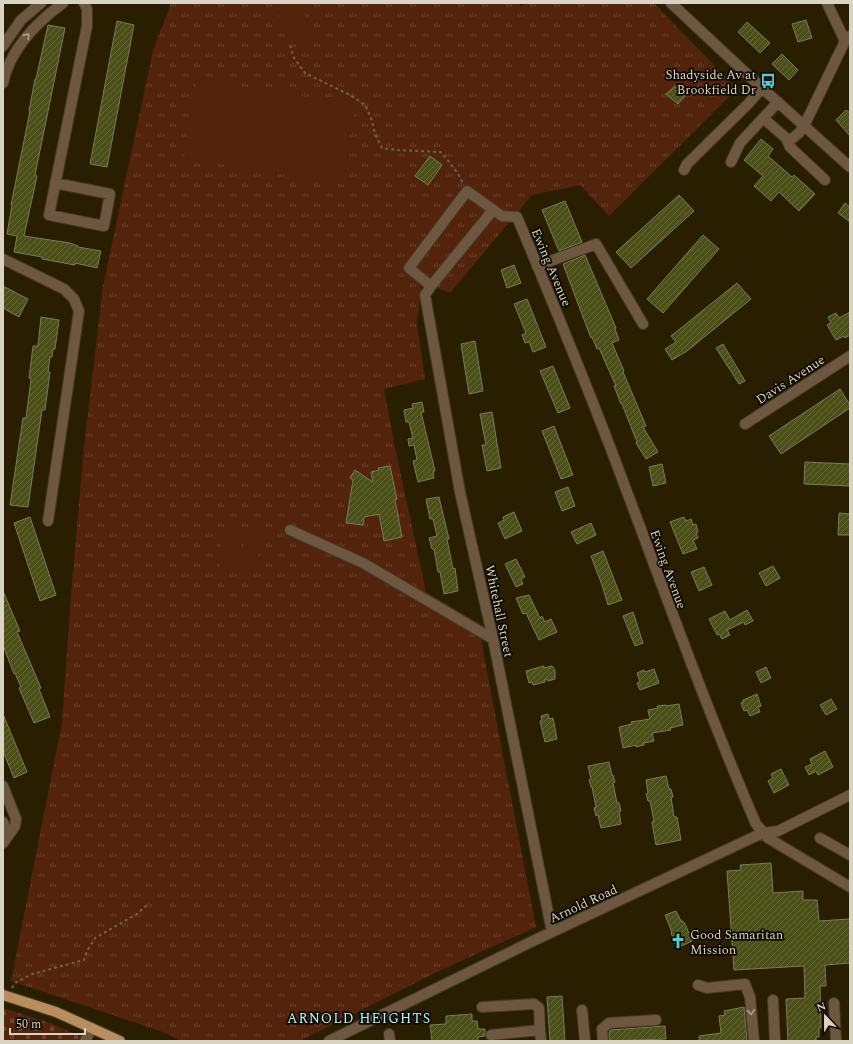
<svg xmlns="http://www.w3.org/2000/svg" width="853" height="1044" font-family="Spectral,serif">
  <style>
    .grass { fill: url(#grass-tufts) }
    .cemetery { fill: url(#cemetery-stones) }
    .pitch { fill: #53230b }
    .building { fill: url(#building-hatch); stroke: #777c5a }
    .lines { fill: none; stroke-linecap: round; stroke-linejoin: round }
    .minor-casing { stroke: #453c1f; stroke-width: 12 }
    .major-casing { stroke: #453c1f; stroke-width: 12 }
    .path { stroke: #6b6349; stroke-width: 2; stroke-dasharray: 3 3; stroke-linecap: butt }
    .minor { stroke: #6d5741; stroke-width: 10 }
    .major { stroke: #b98d5d; stroke-width: 10 }
    .oneway { stroke: #aea18e }
    .labels { text-anchor: middle; stroke-width: 3.5; stroke-linejoin: round; paint-order: stroke }
    .poi-label { font-size: 13px; fill: #d9d3c1; stroke: #0e0a01; text-anchor: end }
    .street-label { font-size: 13px; fill: #d9d3c1; stroke: #0e0a01 }
    .neighbourhood-label { font-size: 14px; letter-spacing: 1px; fill: #b6f0fa; stroke: #0e0a01 }
  </style>
  <defs>
    <pattern id="grass-tufts" width="24" height="20" patternUnits="userSpaceOnUse"><rect width="24" height="20" fill="#53230b"/><path d="M3 7l-1-3M5 7V3M7 7l1-3M15 17l-1-3M17 17v-4M19 17l1-3" fill="none" stroke="#6b422d"/></pattern>
    <pattern id="cemetery-stones" width="16" height="16" patternUnits="userSpaceOnUse"><rect width="16" height="16" fill="#53230b"/><path d="M2 7V4a2 2 0 0 1 4 0v3zM10 15v-3a2 2 0 0 1 4 0v3z" fill="#6b422d"/></pattern>
    <pattern id="building-hatch" width="6" height="6" patternUnits="userSpaceOnUse"><rect width="6" height="6" fill="#4a5017"/><path d="M-1 1l2-2M0 6l6-6M5 7l2-2" fill="none" stroke="#646837"/></pattern>
  </defs>
  <rect width="100%" height="100%" fill="#291f00"/>
  <path class="grass" d="M171,3H519L521,6L526,3H654L737,89L609,216L580,185L532,195L450,293L422,282L417,323L425,379L384,389L395,447L426,592L480,624L483,651L536,927L439,971L300,1041H181L160,1031L11,981L62,722L71,594L84,447L103,286L153,50Z"/>
  <path class="cemetery" d="M3,1008L53,1024L91,1041H3Z"/>
  <path class="pitch" d="M290,3H300L313,37L290,45L276,8Z
    M197,79L355,105L342,184L184,158Z
    M222,530L238,532L236,568L219,567Z
    M244,532L260,533L258,570L242,569Z"/>
  <path class="building" d="M806,20L812,38L798,42L792,24Z
    M117,21L134,25L107,167L90,164Z
    M747,22L770,43L760,53L738,32Z
    M48,25L65,28L35,175L37,176L34,190L24,236L70,243L78,246V247L101,251L97,268L75,263V265L42,259V257L14,252L17,236L7,234L12,205H11L30,111H29L35,79H36Z
    M782,54L798,70L789,80L772,64Z
    M675,86L686,95L678,104L666,94Z
    M846,110L850,113V136L836,120Z
    M761,139L773,149L768,156L792,177L794,175L815,194L799,211L779,192L771,201L754,186L763,176L744,160Z
    M430,156L442,165L428,185L415,176Z
    M679,195L694,211L631,268L616,252Z
    M565,201L582,242L559,251L542,210Z
    M845,203L850,207V222L838,213Z
    M703,235L719,249L663,313L647,299Z
    M585,255L616,328L615,329L619,340L612,343L624,371L623,372L646,426L643,427L658,452L646,459L636,443L637,442L622,404H621L614,386H616L599,348L597,349L592,337L591,338L563,264Z
    M514,265L521,283L507,288L501,270Z
    M737,283L751,299L687,351L672,360L665,349L676,342L671,336Z
    M3,286L28,299L19,317L3,308Z
    M527,299L546,347L533,352L529,342L525,343L522,335L526,333L514,304Z
    M850,312V335L845,338L844,336L836,340L827,325L831,323L828,317L836,313L839,318Z
    M41,317L59,320L55,349H53L52,357H50L48,372H50L45,410H42L28,507L10,505L23,418H26L31,379L29,378L33,346H38Z
    M475,341L483,391L469,394L461,344Z
    M723,344L745,381L739,384L716,348Z
    M553,366L570,408L558,413L540,371Z
    M840,389L850,405V408L781,454L769,436Z
    M422,402L424,412H421L435,471H433L434,478L418,482L413,461L417,460L414,445L409,446L408,439L413,438L409,422H406L404,410L413,408L412,404Z
    M492,412L501,468L487,471L482,445H486L480,414Z
    M554,426L573,475L561,479L542,431Z
    M805,462L850,464V486L804,484Z
    M662,464L666,483L653,486L649,467Z
    M390,466L397,499L395,500L402,537L384,541L379,514L364,517L363,525L346,523L353,480L350,478L355,470L373,482L371,472L379,470L378,468Z
    M568,487L575,506L562,511L555,492Z
    M439,497L449,539H447L453,569L455,568L458,591L444,594L440,572H438L434,549H432L429,538L437,536L433,519H430L426,499Z
    M514,512L522,531L505,539L498,523L504,520L503,517Z
    M839,513L850,514V535H838Z
    M30,517L56,595L40,601L14,523Z
    M684,517L686,521L691,519L693,525L696,524L698,532L696,533L698,538L693,540L697,549L683,554L670,522Z
    M591,523L596,535L577,544L571,532Z
    M603,551L622,600L608,605L602,585L591,556Z
    M516,559L525,577L521,579L523,584L516,587L505,564Z
    M773,566L780,578L766,586L759,573Z
    M704,567L712,585L699,591L691,572Z
    M3,591L20,631L17,632L41,688L39,689L50,717L34,723L19,688L21,687L15,673L14,674L3,645Z
    M529,595L540,618L542,616L545,622L551,619L557,632L539,640L526,613L523,614L516,598Z
    M747,610L753,621L745,625L744,622L727,630L730,635L722,639L719,634L717,635L709,619L725,611L730,620Z
    M633,612L643,643L635,646L623,616Z
    M544,666V668L552,666L555,670V679L548,681L547,679L545,680V682L533,685L532,682L529,683L526,671Z
    M766,667L771,678L761,683L756,672Z
    M654,669L659,683L640,690L637,683L640,682L637,673L644,670L645,672Z
    M757,694L761,706L758,707L760,712L750,716L747,710L744,711L741,703L743,702V700Z
    M831,699L837,709L826,715L820,705Z
    M679,704L683,725L670,728L671,730L652,733L654,741L644,743V745L636,747V745L623,748L619,727L632,724L631,722L650,719L648,710L658,708L657,706L666,705V706Z
    M3,714L27,772L14,778L3,751Z
    M548,714L549,719L553,718L557,739L545,742L540,721H542L541,716Z
    M825,751L833,767L818,775L816,771L809,775L805,767L812,764L810,759Z
    M609,762L612,775H613L615,782L613,783L617,803H619L621,811H619L621,824L601,828L598,815L596,816L594,808L596,807L592,787H591L589,780L591,779L588,766Z
    M781,769L789,785L774,793L768,781L773,778L771,774Z
    M666,776L669,789H671L673,797H671L674,817H677L681,840L656,845L652,822L654,821L650,801H648L646,794L648,793L646,780Z
    M771,863L773,893L803,891V900H817L819,921L850,919V963L825,965L826,986H820L821,1028H819V1037H816V1041H788L786,999L805,998L804,966L734,970L727,871L741,870L740,865Z
    M676,911L681,921H683L686,926L692,941L677,948L671,933L672,932L665,915Z
    M562,996L565,1041H550L547,997Z
    M744,1007L747,1041H699V1036L721,1033L719,1016L725,1015L724,1011Z
    M472,1014V1021H477L478,1029H485V1036L478,1037V1041H432L430,1025L446,1024V1016Z
    M665,1026L666,1039L609,1041V1032L611,1030Z"/>
  <g class="lines">
    <g class="minor-casing">
      <path id="minor" d="M671,3L762,88L850,167
        M827,3L845,41
        M3,46L21,20L41,3
        M3,83C10,49 36,23 63,3
        M763,118L786,138L790,147L825,180
        M788,142L799,133L804,126L845,41L850,36
        M731,162L740,143L778,102
        M684,170L687,164L748,104L762,88
        M55,183L110,194L104,226L49,215L87,26V9L84,3
        M3,259L64,289L74,299L79,311L48,521
        M537,266L596,244L643,324
        M431,286L493,210
        M745,424L850,356
        M290,530L363,563L493,639
        M3,786L16,819L15,826L3,843
        M3,822L8,836
        M820,838L850,855
        M552,932L493,639L460,492L425,295L431,286L409,268L467,191L502,216L517,217C553,303 589,389 621,476C665,593 707,710 756,824L768,838L850,887
        M698,985L707,988L745,984L750,997L754,1041
        M773,1000L775,1041
        M834,1003L836,1041
        M482,1007L534,1004L539,1008L540,1030L491,1035
        M582,1010L585,1041
        M540,1030L541,1041
        M389,1034L390,1041
        M85,1041L92,1028
        M329,1041L535,940L756,836L764,833L778,831L850,795
        M603,1041L602,1029L609,1023L656,1020"/>
    </g>
    <g class="major-casing">
      <path id="major" d="M3,995L56,1012L120,1041"/>
    </g>
    <path class="path" d="M290,45L294,58L305,73L350,95L365,105L371,118L375,134L382,148L396,150L441,152L457,172L463,183
      M12,988L15,983L32,974L84,960L87,951L95,938L137,914L147,905"/>
    <use href="#minor" class="minor"/>
    <use href="#major" class="major"/>
  </g>
  <defs><path id="oneway-chevron" d="M-2-3.5L2.5 0L-2 3.5" fill="none" stroke-width="1.6" stroke-linecap="round" stroke-linejoin="round"/></defs>
  <g class="oneway">
    <use href="#oneway-chevron" transform="translate(27 36) rotate(-49)"/>
    <use href="#oneway-chevron" transform="translate(751 1012) rotate(84)"/>
  </g>
  <defs>
    <g id="bus-bare" transform="scale(1.2)"><path d="M-5-6H5V4H4V6H2V4H-2V6H-4V4H-5ZM-3.5-4V0h7V-4ZM-3.5 1.2v1.5H-2V1.2ZM2 1.2v1.5H3.5V1.2Z" fill="#54cadd" stroke="#0e0a01" stroke-width="2.5" paint-order="stroke"/></g>
    <g id="church-bare" transform="scale(1.2)"><path d="M-1.2-6h2.4v3.5h3.3v2.4h-3.3V6h-2.4V-.1h-3.3v-2.4h3.3Z" fill="#54cadd" stroke="#0e0a01" stroke-width="2.5" paint-order="stroke"/></g>
  </defs>
  <g fill-rule="evenodd">
    <use href="#bus-bare" x="768" y="81"/>
    <use href="#church-bare" x="678" y="941"/>
  </g>
  <g class="labels">
    <g class="poi-label">
      <text x="756" y="79">Shadyside Av at<tspan x="756" dy="15">Brookfield Dr</tspan></text>
      <text x="690" y="939" text-anchor="start">Good Samaritan<tspan x="690" dy="15">Mission</tspan></text>
    </g>
    <g class="street-label">
      <text transform="translate(552 267) rotate(67)" y="5">Ewing Avenue</text>
      <text transform="translate(790 379) rotate(-33)" y="5">Davis Avenue</text>
      <text transform="translate(669 569) rotate(70)" y="5">Ewing Avenue</text>
      <text transform="translate(500 611) rotate(78)" y="5">Whitehall Street</text>
      <text transform="translate(583 903) rotate(-25)" y="5">Arnold Road</text>
    </g>
    <g class="neighbourhood-label">
      <text x="359" y="1023">ARNOLD HEIGHTS</text>
    </g>
  </g>
  <rect width="853" height="1044" fill="none" stroke="#d9d3c1" stroke-width="8"/>
  <g transform="translate(825 1016) rotate(338)" stroke="#0e0a01" stroke-width="3" paint-order="stroke">
  <path d="M0-3L7 15L0 10L-7 15Z" fill="#d9d3c1"/>
  <text y="-6" font-size="11" font-weight="bold" text-anchor="middle" fill="#d9d3c1">N</text>
  </g>
  <path d="M10 1028v6h75v-6" fill="none" stroke="#d9d3c1" stroke-width="2"/>
  <text x="16" y="1028" font-size="12" fill="#d9d3c1" stroke="#0e0a01" stroke-width="3" paint-order="stroke">50 m</text>
</svg>
